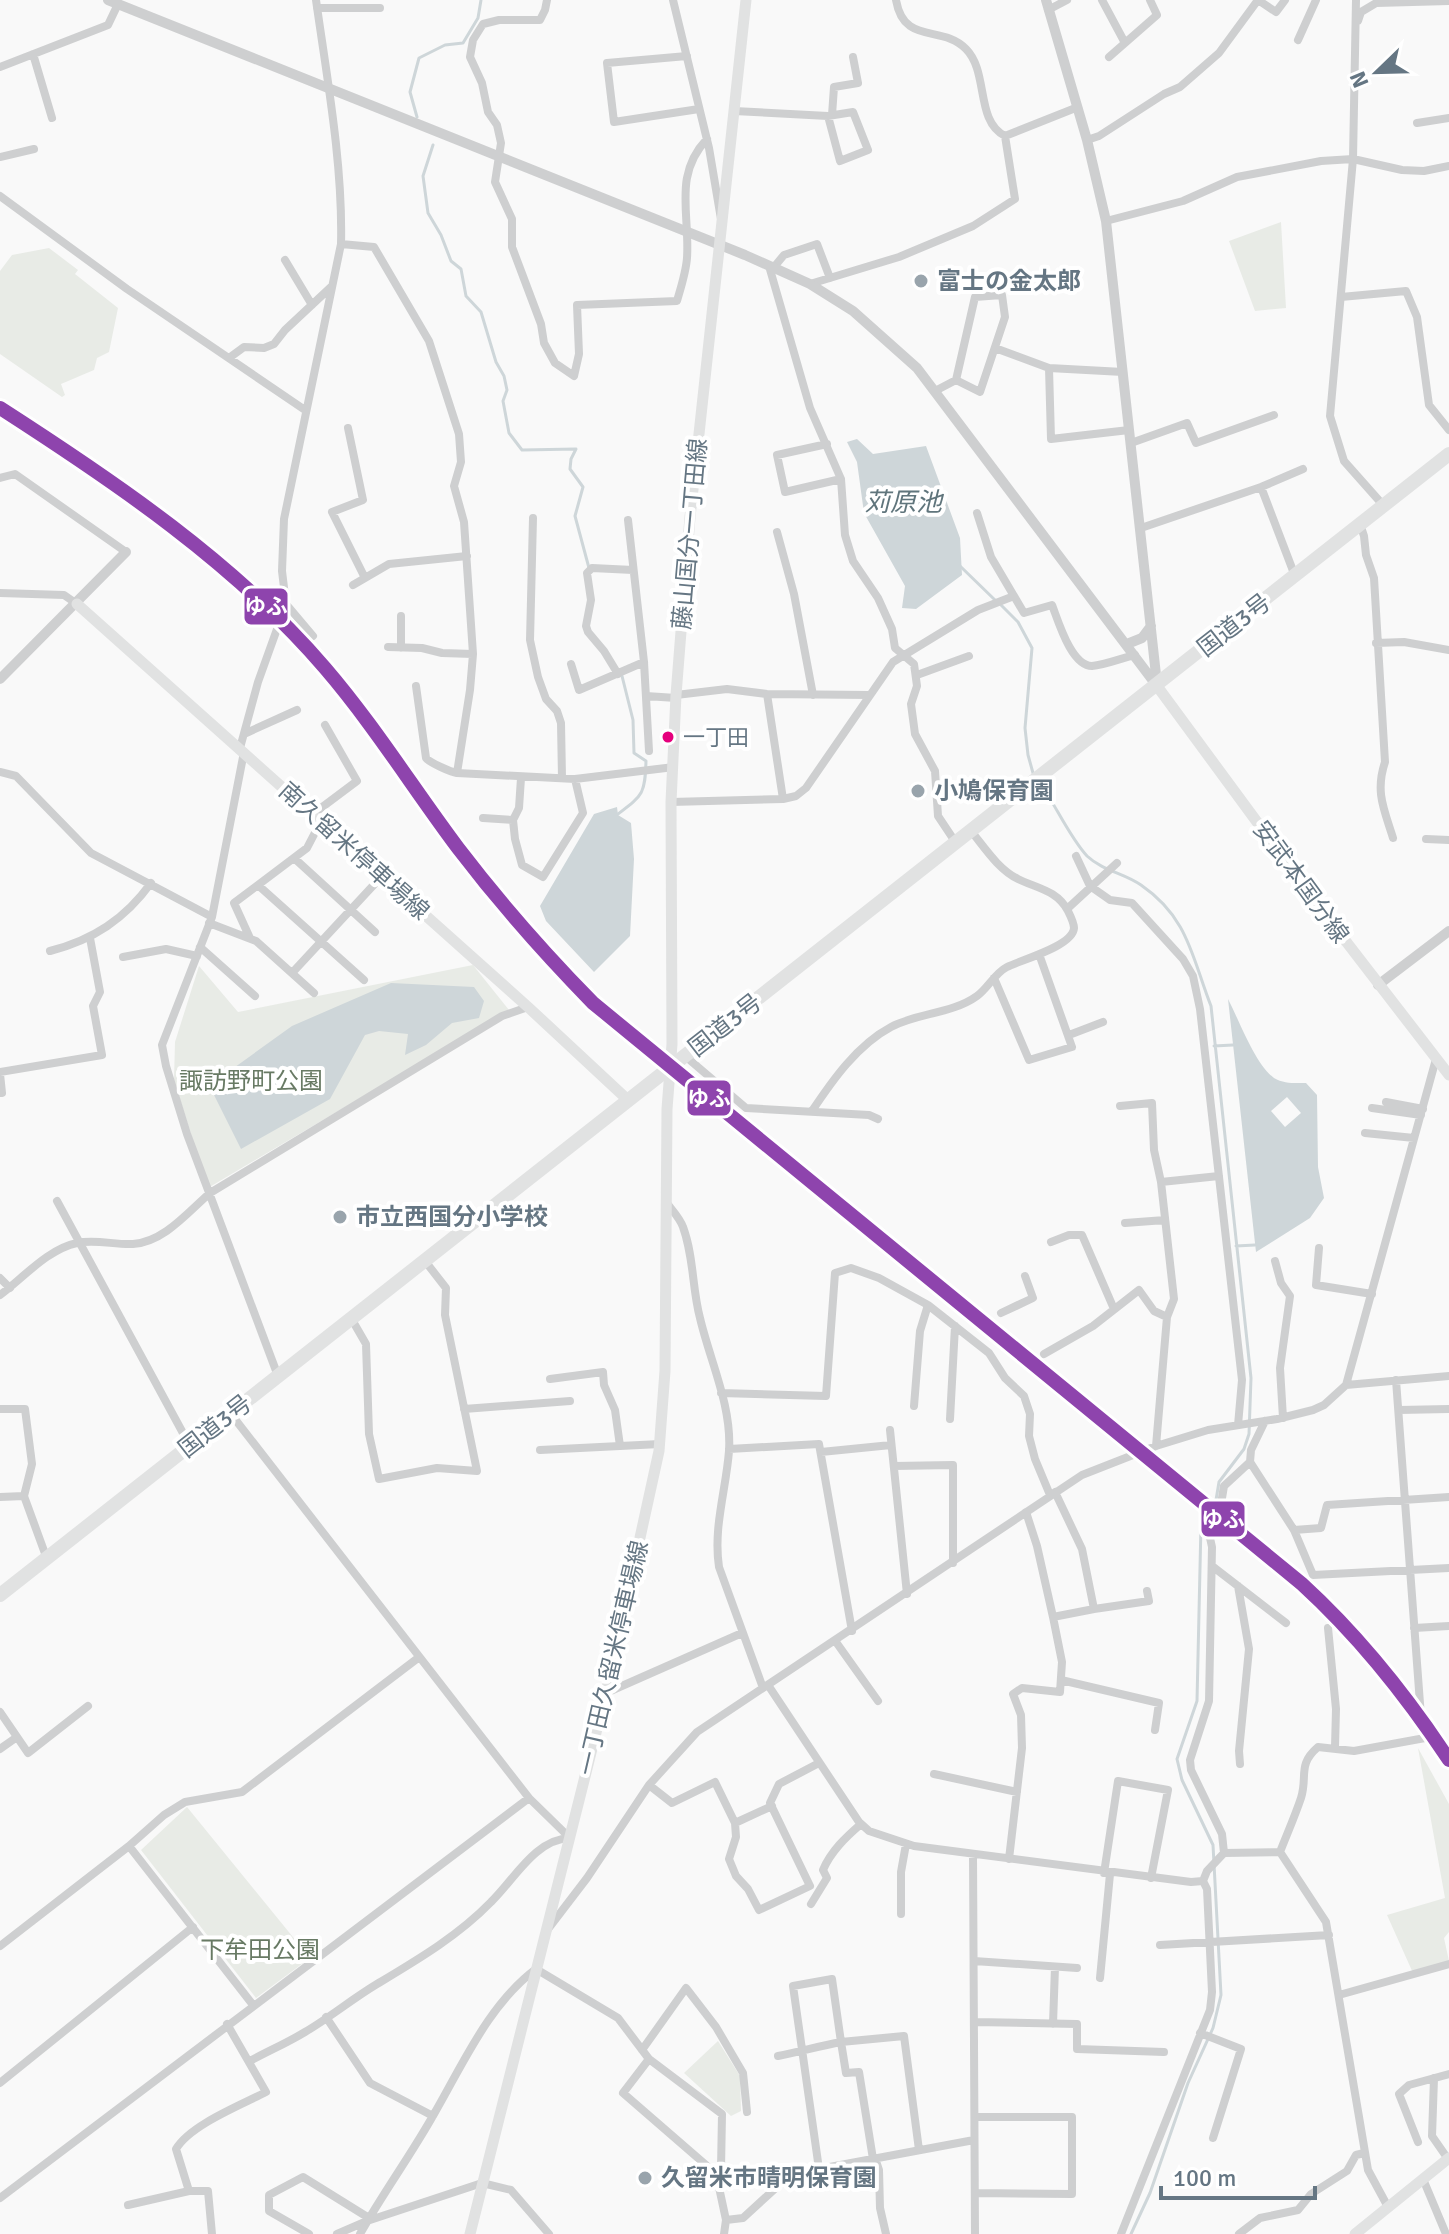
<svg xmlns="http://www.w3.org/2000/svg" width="1449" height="2234" font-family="Signika,'Noto Sans JP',sans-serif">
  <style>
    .green { fill: #e8ebe6 }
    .water { fill: #ced6d9; fill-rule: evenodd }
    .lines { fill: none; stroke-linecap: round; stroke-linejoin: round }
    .stream { stroke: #ced6d9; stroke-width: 3 }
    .minor { stroke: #cecfd0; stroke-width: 8 }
    .tertiary { stroke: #cecfd0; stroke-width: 10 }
    .secondary { stroke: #e1e2e2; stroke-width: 11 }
    .trunk { stroke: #e1e2e2; stroke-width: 14 }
    .rail-1-casing { stroke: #fff; stroke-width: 20 }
    .rail-1 { stroke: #8e44ad; stroke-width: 14 }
    .poi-dot { fill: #99a4ac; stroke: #fff; stroke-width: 3 }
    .bus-dot { fill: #e5007d; stroke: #fff; stroke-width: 3 }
    .labels { text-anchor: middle; stroke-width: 8; stroke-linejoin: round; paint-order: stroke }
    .bus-label { font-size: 22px; fill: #657683; stroke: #fff; text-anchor: start }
    .poi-label { font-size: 24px; font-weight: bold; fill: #657683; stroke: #fff; text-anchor: start }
    .street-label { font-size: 24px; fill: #657683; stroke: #fff }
    .park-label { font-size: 24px; fill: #687a64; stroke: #fff }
    .water-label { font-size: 26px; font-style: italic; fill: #60757c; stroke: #fff }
    .line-badge { stroke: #fff; stroke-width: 3 }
    .badge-label { font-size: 22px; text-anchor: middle; font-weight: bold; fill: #fff }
  </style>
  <rect width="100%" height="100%" fill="#f9f9f9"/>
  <path class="green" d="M1281,222L1286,308L1255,311L1229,241Z
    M49,248L78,270L75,274L118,308L109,352L97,358L94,370L61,384L65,395L62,397L0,354V271L12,255Z
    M473,965L509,1010L208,1188L174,1080L175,1042L199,966L238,1012Z
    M1418,1748L1449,1804V1932L1444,1938L1449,1961L1413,1973L1387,1915L1445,1898Z
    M187,1807L310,1958L256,1998L141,1850Z
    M718,2041L740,2076L741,2111L731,2116L684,2073Z"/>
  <path class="water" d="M857,439L873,454L926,446L960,538L962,575L916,609L902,608L905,586L864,513L857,462L847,442Z
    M617,807L618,815L631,823L634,859L630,936L594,972L546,921L540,906L594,814Z
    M391,983L474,987L484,1001L479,1018L452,1023L426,1045L405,1055L408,1034L379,1031L365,1035L330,1099L241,1149L208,1083L217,1080L292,1026Z
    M1228,999C1239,1020 1255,1064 1274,1078C1284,1084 1295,1083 1306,1083L1317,1095L1318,1167L1324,1198L1310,1218L1256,1252ZM1287,1097L1301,1113L1285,1127L1271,1111Z"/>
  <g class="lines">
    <path class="stream" d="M417,117L410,92L419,58L445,45L463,43L478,18L481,0
      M433,145L423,176L428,213L441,235L451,261L461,269L466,296L481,312L496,362L504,376L507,390L503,401L509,433L522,450L576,449L571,459L570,469L583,487L575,516L589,568
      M960,566L995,600
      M1001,605L1018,622L1032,648L1025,728L1028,755L1033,773
      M1040,783C1055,804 1070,838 1087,856C1103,871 1124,873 1141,885C1189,918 1192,958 1211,1006L1251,1378L1249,1434L1244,1449L1219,1482L1215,1506L1201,1524L1197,1701L1177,1759L1182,1780L1213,1845L1221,1995L1213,2028L1188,2083L1150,2193L1131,2234
      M618,814C643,795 645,794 646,761L634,753L633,720L622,676
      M1214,1046L1233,1045
      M1236,1246L1255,1245"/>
    <path class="minor" d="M547,0L545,10L540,20H499L483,24L473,40L470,57L482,83L488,112L497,125L501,143L495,182L512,219V247L541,324L544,343L555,363L574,376L579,354L577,305L677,301C681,287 686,272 687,258C690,213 673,175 707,139
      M673,0L709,148L721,219
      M896,0C904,46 942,24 966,49C989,72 975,121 1005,136
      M1102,0L1125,43
      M1356,0L1353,159L1330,416L1344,461L1383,505
      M317,8H380
      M1048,10L1067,0
      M1358,21L1361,12L1376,3L1449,1
      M1298,40L1316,0
      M33,54L52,118
      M687,56L607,63L614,122L699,109
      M1109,57L1157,15L1150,0
      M0,67L108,25L118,4
      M734,111L828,116L853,112L868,150L840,161L828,116
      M832,115L834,87L858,83L853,57
      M1417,123L1449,118
      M1087,140L1099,136L1164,94L1180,87L1219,53L1258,0L1276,12L1285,0
      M0,157L34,149
      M0,196L127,289L305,410
      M1106,221L1183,201L1237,177L1321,161L1353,159L1402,170L1424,171L1449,166
      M341,244L374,247L429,341L459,434L461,462L454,486L464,522L473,654L470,690L457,773L575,779L674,767
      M285,260L312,305
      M769,266L810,408L841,479L845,535L853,561L878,598L892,629L895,648L914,664L917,686L911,704L915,734L935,771L938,816L956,843
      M774,267L784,255L817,244L830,278
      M810,284L899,257L973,226L1015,199L1005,136L1078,107
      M1341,297L1406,291L1417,317L1429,405L1449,430
      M995,348L1049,368L1123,372
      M229,358L244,347L264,348L274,344L285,330L331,287
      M1049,368L1051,439L1129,430
      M935,391L956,380L975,297L1002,295L1005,317L980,392L956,380
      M348,428L363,500L332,512L365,578
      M1131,443L1187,423L1196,443L1274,415
      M827,444L777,455L785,492L841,479
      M0,478L15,474L126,552
      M1261,487L1295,576
      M977,513L991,557L1024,613L1052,605C1058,620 1071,666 1092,666C1105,665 1122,658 1135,655
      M533,518L530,640L538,677L546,699L557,711L561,723L562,778
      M628,520L644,662L649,751
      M1360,524L1364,536L1366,555L1374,578L1385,762C1375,792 1384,809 1393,838
      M1141,528L1261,487L1303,469
      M777,532L794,594L813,695
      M353,585L389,564L467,556
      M0,593L64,595L77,604
      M286,604L313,636
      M1376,643L1404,642L1449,650
      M388,647L422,648L442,653L473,654
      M401,648V616
      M571,664L579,690L644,662
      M618,674L604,651L588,632L586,626L591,600L587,573L592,568L633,570
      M917,675L969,656
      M416,686L426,758C430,763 451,772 457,773
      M767,694L783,799
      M676,695L727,689L767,694L869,695
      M646,696L676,698
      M244,734L297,710
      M240,748L258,682L286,604L282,571L284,519L341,244C343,165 327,78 316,0
      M244,752L212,917L162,1045L166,1066L187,1134L278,1376
      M0,772L16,776L91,853L212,917
      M521,778L519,808L513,820L515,839L522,865L543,877L583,813L575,779
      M671,802L783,799L796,796L806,788L893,662L978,610L1014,596
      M313,814L357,781L325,725
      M483,818L513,820
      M1426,839L1449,840
      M1076,856L1090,886L1110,900L1132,903L1183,959L1193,976L1200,1009L1242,1380L1238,1425
      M294,858L375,932
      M259,886L364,980
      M1067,909L1117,863
      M209,923L256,941L314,993
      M249,936L234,903L307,848L321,821
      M200,947L255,996
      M50,951C93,940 125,919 151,883
      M123,957L166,949L197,956
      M292,973L382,876
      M994,978L1029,1060L1072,1047L1039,954
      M1069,1035L1103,1022
      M685,1056L746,1108L869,1115L878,1119
      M0,1072L102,1055L93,1006L100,992L90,938
      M0,1074L2,1093H0
      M1386,1102L1423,1109
      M1120,1106L1152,1103L1154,1150L1161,1182
      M1372,1108L1421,1115
      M812,1111C832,1081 857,1045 891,1027C917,1013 952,1014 977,996C988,988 995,973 1007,967C1021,960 1073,946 1074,928C1074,924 1070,915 1068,911C1057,890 1036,888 1018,879C998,869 985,848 971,831
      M1365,1133L1414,1138
      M57,1201L190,1446
      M666,1202C672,1210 680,1218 683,1227C694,1257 692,1288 700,1318C710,1361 732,1406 729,1451C726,1490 713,1528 719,1567L763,1688
      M1125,1223L1165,1220
      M1051,1242L1069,1235H1082L1114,1309
      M1319,1248L1316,1285L1372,1294
      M1275,1261L1281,1283L1290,1296L1280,1368L1283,1418
      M0,1278L10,1288
      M0,1295C23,1278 48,1249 77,1243C95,1239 115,1245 133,1244C164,1242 188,1212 210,1193L502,1016L528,1007
      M1001,1313L1033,1298L1025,1276
      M1167,1317L1174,1299L1161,1182L1219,1176
      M351,1318L366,1344L369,1434L379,1479L437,1468L477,1471L445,1315L446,1288L425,1261
      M1044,1354L1093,1326L1139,1290L1154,1311L1167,1317L1156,1446
      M550,1379L603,1372L604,1385L615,1410L620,1446
      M1396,1380L1421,1717
      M1346,1385L1449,1376
      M721,1393L826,1396L835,1273L851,1268L879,1278L928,1305L989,1353L1005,1378L1024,1396L1030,1414L1029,1436L1035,1459L1050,1495
      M914,1406L920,1331L928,1305
      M0,1409H25L32,1464L24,1496L47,1559
      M464,1409L570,1401
      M1399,1410L1449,1409
      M231,1414L529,1798L570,1838
      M950,1419L955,1326
      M890,1430L907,1594
      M729,1449L819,1444L852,1631
      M540,1450L660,1444
      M821,1452L891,1445
      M1250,1462L1294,1530L1313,1575L1449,1568
      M894,1466L953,1465V1563
      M0,1497L24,1496
      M1026,1512L1037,1546L1053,1617
      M1294,1530L1321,1528L1327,1505L1449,1497
      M1212,1566L1286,1623
      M1238,1586L1249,1649L1239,1751L1240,1764
      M1094,1609L1149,1601L1147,1591
      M1328,1628L1336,1709L1335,1747
      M1414,1628L1449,1626
      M836,1642L878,1701
      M1061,1680L1159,1703L1155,1730
      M768,1685L859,1822L869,1831L914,1846L1191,1882L1203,1881L1207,1871L1224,1853L1280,1852
      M606,1693L742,1633
      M0,1712L28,1753L88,1706
      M0,1749L17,1737
      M934,1774L1017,1792
      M649,1785L672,1803L715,1782L735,1823L736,1837L729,1859L736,1876L748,1889L759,1910L810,1886L770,1803L779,1784L819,1763
      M735,1823L772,1806
      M129,1846L253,2005
      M1280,1852L1326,1922L1368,2170L1388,2207
      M1280,1852C1287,1834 1295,1816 1301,1798C1308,1776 1297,1765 1318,1747L1354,1751L1425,1738
      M1224,1853L1222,1834L1191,1770L1190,1760L1209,1701L1212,1547L1208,1529L1220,1510L1224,1486L1250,1462L1251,1450L1265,1421
      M973,1855L975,2234
      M1009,1859L1022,1748L1021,1715L1013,1694L1022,1688L1060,1692L1062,1662L1053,1617L1094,1609L1082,1549L1055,1492
      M1104,1873L1118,1781L1168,1790L1151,1878
      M811,1904L827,1878L823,1870C831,1851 846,1837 861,1824
      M901,1914V1872L906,1844
      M548,1929L587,1878L649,1785L697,1732L1082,1475L1156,1446L1208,1430L1277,1419L1313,1410L1324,1405L1346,1385L1436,1059
      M1160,1945L1329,1935
      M0,1946L129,1846L164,1815L185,1802L242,1792L418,1658
      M974,1961L1077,1968
      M1100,1978L1110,1874
      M1339,1995L1449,1964
      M326,2017L370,2083L433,2116
      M974,2022L1077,2024V2049L1164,2052
      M1053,2024L1055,1967
      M1200,2033L1241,2049L1213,2138
      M642,2050L686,1988L716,2027L743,2073L747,2112
      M778,2056C799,2052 819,2046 841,2042L832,1979L793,1986L819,2169
      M649,2059L623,2093L706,2165L717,2178
      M250,2061C268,2051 287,2043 305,2032C329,2018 352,1999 377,1984C417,1960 458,1936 491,1902C514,1880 535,1839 570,1838
      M1434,2078L1432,2136L1448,2159
      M0,2083L193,1927
      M975,2117H1072V2194L975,2193
      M1418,2142L1399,2094L1409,2085L1449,2074
      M875,2158L879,2170L880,2208L886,2234
      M873,2159L859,2072L846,2073L841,2042L904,2036L919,2150
      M1423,2179L1446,2234
      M0,2198L529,1798
      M128,2205L189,2191
      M726,2220L743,2218L779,2185L819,2169L974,2140
      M212,2234L208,2191H189L176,2149C190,2125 241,2105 266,2092L227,2024
      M309,2234L269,2211V2195L303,2177L369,2218
      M337,2234L367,2221L482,2183L511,2190L549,2234
      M360,2234C383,2193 411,2155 434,2114C463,2064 489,2004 536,1969L618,2018L649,2059L722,2114L721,2169L717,2178L726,2220L724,2234
      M1121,2234L1210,2010L1212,1992L1207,1889L1203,1881
      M1239,2234L1260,2218L1298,2210L1311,2194L1347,2171L1356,2155L1364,2153"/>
    <path class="tertiary" d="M108,0L745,255L810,284L853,311L917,368L1157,686
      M1046,0L1087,140L1106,221L1157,684
      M1127,644L1142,638L1151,626
      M0,679L126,552
      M1378,985L1449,931"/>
    <path class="secondary" d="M77,604L528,1007L629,1101
      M1157,686L1321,909L1449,1075
      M470,2234L606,1693L659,1451L665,1371L667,1109L672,1044L671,802L676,695L690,517L746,0
      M1355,2234L1449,2158"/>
    <path class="trunk" d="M0,1595L1449,454"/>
    <g class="rail-1-casing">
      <path id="rail-1" d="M0,408C115,482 235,563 325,668C374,725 413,788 458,848C500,903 545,954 593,1003L1302,1584C1360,1637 1406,1695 1449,1760"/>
    </g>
    <use href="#rail-1" class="rail-1"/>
  </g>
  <g class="poi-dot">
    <circle cx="921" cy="281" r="8"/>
    <circle cx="918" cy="791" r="8"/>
    <circle cx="340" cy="1217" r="8"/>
    <circle cx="645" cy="2178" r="8"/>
  </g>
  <circle class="bus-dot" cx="668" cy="737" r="7"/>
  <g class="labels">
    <g class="bus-label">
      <text x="683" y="745">一丁田</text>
    </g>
    <g class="poi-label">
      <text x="937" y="289">富士の金太郎</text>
      <text x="934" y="799">小鳩保育園</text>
      <text x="356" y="1225">市立西国分小学校</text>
      <text x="661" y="2186">久留米市晴明保育園</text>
    </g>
    <g class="street-label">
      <text transform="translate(690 534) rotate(-85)" y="8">藤山国分一丁田線</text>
      <text transform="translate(1234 625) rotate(-38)" y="8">国道3号</text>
      <text transform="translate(354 851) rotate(42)" y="8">南久留米停車場線</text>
      <text transform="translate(1301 882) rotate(54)" y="8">安武本国分線</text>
      <text transform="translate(725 1025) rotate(-38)" y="8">国道3号</text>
      <text transform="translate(215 1426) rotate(-38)" y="8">国道3号</text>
      <text transform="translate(613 1658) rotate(-77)" y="8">一丁田久留米停車場線</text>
    </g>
    <g class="park-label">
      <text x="251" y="1089">諏訪野町公園</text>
      <text x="260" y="1958">下牟田公園</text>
    </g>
    <g class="water-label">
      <text x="903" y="511">苅原池</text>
    </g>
  </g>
  <g class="line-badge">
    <rect x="243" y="587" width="46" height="39" rx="8" fill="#8e44ad"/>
    <rect x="686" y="1079" width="46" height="38" rx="8" fill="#8e44ad"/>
    <rect x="1200" y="1500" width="46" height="38" rx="8" fill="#8e44ad"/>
  </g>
  <g class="badge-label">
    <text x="266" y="614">ゆふ</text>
    <text x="709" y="1106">ゆふ</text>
    <text x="1223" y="1527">ゆふ</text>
  </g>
  <g transform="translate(1377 72) rotate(247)" stroke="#ffffff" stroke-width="6" paint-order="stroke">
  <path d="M0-6L14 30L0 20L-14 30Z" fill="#657683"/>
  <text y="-12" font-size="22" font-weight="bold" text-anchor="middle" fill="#657683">N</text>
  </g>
  <path d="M1161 2186v12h154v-12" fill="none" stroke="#657683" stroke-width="4"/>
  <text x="1173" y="2186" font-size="24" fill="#657683" stroke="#ffffff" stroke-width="6" paint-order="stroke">100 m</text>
</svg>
